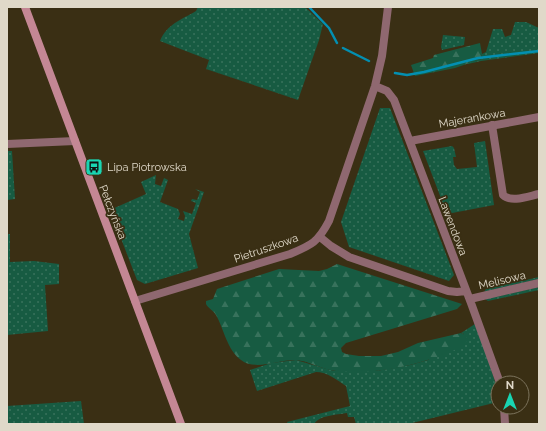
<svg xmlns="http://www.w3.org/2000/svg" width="546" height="431" font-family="Raleway,sans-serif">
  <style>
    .grass { fill: url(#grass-dots) }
    .forest { fill: url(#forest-firs) }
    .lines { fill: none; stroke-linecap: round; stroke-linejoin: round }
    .stream { stroke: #038fb1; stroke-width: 2.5 }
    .minor { stroke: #8f6870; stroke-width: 8 }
    .secondary { stroke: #c48794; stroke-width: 8 }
    .labels { text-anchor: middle; stroke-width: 3.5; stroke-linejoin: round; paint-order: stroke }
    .street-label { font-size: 11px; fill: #e0d9c9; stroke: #3a2f14 }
    .poi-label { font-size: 11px; fill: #e0d9c9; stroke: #3a2f14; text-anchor: start }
  </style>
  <defs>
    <pattern id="grass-dots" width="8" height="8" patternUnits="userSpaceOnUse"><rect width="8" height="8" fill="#175b42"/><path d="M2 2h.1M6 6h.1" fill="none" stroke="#38725c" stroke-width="1.8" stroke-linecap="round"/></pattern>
    <pattern id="forest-firs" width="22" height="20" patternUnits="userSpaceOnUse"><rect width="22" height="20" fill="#175b42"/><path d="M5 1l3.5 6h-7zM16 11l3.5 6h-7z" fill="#38725c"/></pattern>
  </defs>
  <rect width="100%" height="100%" fill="#3a2f14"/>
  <path class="grass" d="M198,7H305L323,24L319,40L298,100L206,69L209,60L160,41C167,24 181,20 196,11Z
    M515,22H526L539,28V53L481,61L468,64V63L481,59L482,54L486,52L493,29H502L505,37L511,35Z
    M443,35L465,37L464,45L442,50L441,47Z
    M380,108H390L454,275L449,281L349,247L341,222Z
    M485,141L494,205L447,214L423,151L452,146L454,148L456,157H453L454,165L457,169L477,167L474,143Z
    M7,151H12L15,199L7,200Z
    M156,175L155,184L161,186L164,178L168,180L160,202L178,209L180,214L178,219L184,221L185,216L183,211L192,214L196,203L191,201L192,199L197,200L200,192L195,189L204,192L189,234L198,268L145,284L137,280L110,210L146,194L141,182Z
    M7,234H10V262L34,261L59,264V284L45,285L48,331L7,335Z
    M539,277V279L484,292L486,289Z
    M539,287V290L488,301L485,299Z
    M475,324C482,345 498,380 498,402L408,424H356L354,417H348L347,413C336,415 320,415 314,424H288L287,422L350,406L346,386C337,380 327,372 316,372L257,391L250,370L271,363L296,360L334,371H376L410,365L428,360L464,334L461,333Z
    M81,401L84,424H7V406Z"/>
  <path class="forest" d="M480,43L482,54L481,59L455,68L415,76L411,65L433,58L434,55Z
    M337,264L462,304L457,309L346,343L341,348L342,352L346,354L359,356H381L398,352L418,343L461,333C480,341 450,352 443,355C409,367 372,375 336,371C322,370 308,360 294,360C278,360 255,371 241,360C227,350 224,329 216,315C213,310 208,308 206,304V301L213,299L217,289L279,269L319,271L327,269Z"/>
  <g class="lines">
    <path class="stream" d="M309,7L329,28L337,43
      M343,48L369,61
      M395,73L407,75L424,72L478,58L539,51"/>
    <path class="minor" d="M375,86L387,91L394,100L471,303L500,383
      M492,125L503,195C511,203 529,196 539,194
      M410,141L539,117
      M7,144L75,141
      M320,237L331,246L349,257L448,291L457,292L466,291
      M470,299L539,283
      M135,301L290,254C312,245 318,242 329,221L375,86L382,56L388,7
      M504,407L505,424"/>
    <path class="secondary" d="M25,7L181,424"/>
  </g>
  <defs>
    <g id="bus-square" transform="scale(0.9)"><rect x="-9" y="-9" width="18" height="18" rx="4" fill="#19d5b2" stroke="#3a2f14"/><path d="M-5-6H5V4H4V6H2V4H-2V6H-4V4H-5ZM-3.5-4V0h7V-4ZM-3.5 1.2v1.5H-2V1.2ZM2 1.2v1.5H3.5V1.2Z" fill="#111"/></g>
  </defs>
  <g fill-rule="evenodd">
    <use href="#bus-square" x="94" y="167"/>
  </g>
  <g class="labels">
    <g class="street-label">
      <text transform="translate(472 118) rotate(-10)" y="4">Majerankowa</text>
      <text transform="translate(113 212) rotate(69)" y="4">Pełczyńska</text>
      <text transform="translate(453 226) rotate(69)" y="4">Lawendowa</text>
      <text transform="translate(266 248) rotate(-19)" y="4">Pietruszkowa</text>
      <text transform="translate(502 280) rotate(-13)" y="4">Melisowa</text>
    </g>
    <g class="poi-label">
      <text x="107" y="171">Lipa Piotrowska</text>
    </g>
  </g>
  <rect width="546" height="431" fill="none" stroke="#e0d9c9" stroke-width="16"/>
  <g transform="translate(510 395)"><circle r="19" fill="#3a2f14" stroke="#7c735c"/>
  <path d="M0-3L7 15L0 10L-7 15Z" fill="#19d5b2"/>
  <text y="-6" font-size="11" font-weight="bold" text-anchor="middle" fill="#e0d9c9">N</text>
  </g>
</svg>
